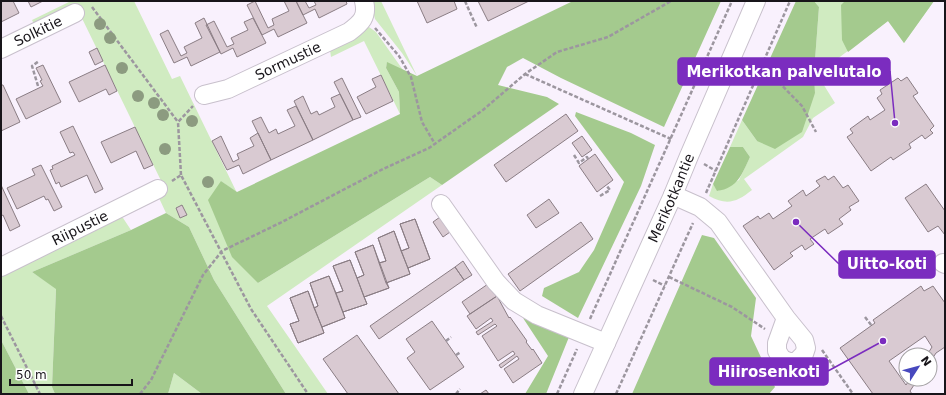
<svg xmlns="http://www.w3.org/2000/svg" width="946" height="395" font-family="'DejaVu Sans',sans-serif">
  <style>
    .green { fill: #d0ebc1 }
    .forest { fill: #a4ca8e }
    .building { fill: #d9cad2; stroke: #8a7d84 }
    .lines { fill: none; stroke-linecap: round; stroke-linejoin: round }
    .minor-casing { stroke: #c8c0cc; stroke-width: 20 }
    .path { stroke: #9c969f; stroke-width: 2.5; stroke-dasharray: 4 2; stroke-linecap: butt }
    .minor { stroke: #fff; stroke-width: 18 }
    .tree { fill: #8c9b80 }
    .labels { text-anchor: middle; stroke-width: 4; stroke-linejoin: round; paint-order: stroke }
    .street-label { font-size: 14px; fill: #18151a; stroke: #fff }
    .leader { fill: none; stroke: #7b2cbf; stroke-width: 1.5 }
    .callout-dot { fill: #7b2cbf; stroke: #fff; stroke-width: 1.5 }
    .callout { fill: #7b2cbf; stroke: #7b2cbf; stroke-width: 1.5 }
    .callout-label { font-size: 15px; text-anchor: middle; font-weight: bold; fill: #fff }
  </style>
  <rect width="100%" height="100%" fill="#f9f1fd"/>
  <path class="green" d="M71,1H134L172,79L180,76L237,193L221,181L258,283L430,177L442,185L267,306L328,394H286L214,280L189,227L166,213L159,198L161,194L167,193L76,6L35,26L32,20Z
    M370,1H381L417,76L402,53L375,19Z
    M814,1H934L904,43L888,21L817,74L835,103L813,118L803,137L744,179L752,190C737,202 727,206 709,196L713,184L718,191L739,180L750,157L743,147H730L742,120L757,141L815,93L814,73L819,7Z
    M369,27L376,32L403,70L387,63L386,68L399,92L400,114L364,41L331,57L330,50L354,37Z
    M118,216L123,218L131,230L32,272L56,288L52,387L55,394H29L1,340V271Z
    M174,373L202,394H168Z"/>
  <path class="forest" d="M573,1H721L664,127L561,78L523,58L507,67L498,85L547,97L559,104L442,185L430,177L258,283L232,257L208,200L221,181L237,192L400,114L399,92L386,68L387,62L417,76Z
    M796,1H814L819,7L814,73L815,93L802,132L775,149L757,141L742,120Z
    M845,1H934L904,43L888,21L848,52L842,40L841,5Z
    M576,112L631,133L655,145L641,186L578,318L542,296L544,288L579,272L594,250L624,182L575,116Z
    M730,147H743L750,157C742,174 738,188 717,191L713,184Z
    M166,213L189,227L214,280L286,394H202L174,373L168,394H55L52,387L56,289L32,272L131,230Z
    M702,235L714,238L756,298L751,336L775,387L769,394H632Z
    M523,318L569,337L546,394H525L548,356Z
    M1,340L29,394H1Z"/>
  <path class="building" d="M1,1H13L19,13L1,22Z
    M28,1H43L31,7Z
    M255,1L268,28L274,25L272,19L289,11L284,1H296L307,23L278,37L274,29L262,35L247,5Z
    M296,1H305L309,8L316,5L314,1H346L347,4L319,18L315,9L303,15Z
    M417,1H454L457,9L427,23Z
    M478,1H529L488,21Z
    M204,18L220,52L191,66L187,57L174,63L160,34L168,30L181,56L187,53L184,47L202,38L195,23Z
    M253,18L266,43L237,57L233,48L221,54L206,25L214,21L227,47L234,44L231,38L248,30L244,22Z
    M97,48L103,61L95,65L89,52Z
    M43,65L61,102L26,119L16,99L43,86L40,81L42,80L36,68Z
    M105,65L117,91L109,95L106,89L79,102L69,82Z
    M381,75L393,101L366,114L357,97L376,87L372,79Z
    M907,77L918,93L913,96L934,126L930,130L933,133L925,139L922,135L909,144L911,148L893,160L891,157L871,171L847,137L853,133L850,129L868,116L870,120L885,110L877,98L882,94L880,90L898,78L901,81Z
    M342,78L361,117L353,120L334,82Z
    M1,85H3L20,122L1,131Z
    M340,94L353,120L313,140L294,101L303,96L311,114L317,111L319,115L335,107L331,98Z
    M296,106L313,140L271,160L252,121L261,117L269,133L276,129L278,134L295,126L287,110Z
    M566,114L578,131L506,182L494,165Z
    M73,126L103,189L95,193L87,175L61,187L59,182L56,184L50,170L53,169L52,166L75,155L73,152L70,153L60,132Z
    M135,127L153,165L144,169L136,151L111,163L101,142Z
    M258,133L271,160L243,174L239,165L227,170L212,141L221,136L233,162L239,159L237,154L254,146L250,138Z
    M582,136L592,150L582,157L572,143Z
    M595,154L613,180L597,192L579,166Z
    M41,165L62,207L54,211L48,199L46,200L44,196L17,209L7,188L35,175L32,169Z
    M825,176L828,180L834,176L843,188L848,185L859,201L849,207L851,210L839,219L843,224L828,234L825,229L810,239L814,244L805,250L802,245L790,253L793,256L774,270L743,226L758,216L760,219L769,213L773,219L792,206L788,201L803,190L806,196L820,186L816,181Z
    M926,184L945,211V235L938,226L928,232L905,198Z
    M1,185L20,226L10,231L3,215L1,216Z
    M549,199L559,213L536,228L527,215Z
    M182,205L187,215L180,218L176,208Z
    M440,217L450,232L443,237L433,222Z
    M415,219L430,259L408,268L401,251L409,248L400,224Z
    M415,219L430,259L408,268L410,274L386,283L389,288L364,297L367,304L343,312L345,318L322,327L324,333L298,343L290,324L299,321L290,298L308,291L314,308L318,306L310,283L329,276L336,293L343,291L333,266L350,260L357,278L364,275L355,252L373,245L379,263L386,261L378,238L394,231L401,251L409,248L400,224Z
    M581,222L593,239L520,291L508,274Z
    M394,231L410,274L386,283L379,263L386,261L378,238Z
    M373,245L389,288L364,297L357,278L364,275L355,252Z
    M350,260L367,304L343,312L336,293L343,291L333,266Z
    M463,261L472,275L464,280L455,267Z
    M455,267L464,280L379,339L370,326Z
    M329,276L345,318L322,327L314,308L318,306L310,283Z
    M488,284L497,296L470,314L462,302Z
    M921,286L924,291L933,286L945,303V347L936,353L930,362V355H927L932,347L925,336L889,361L906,385L910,379H918L910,391L912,394H873L840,348L875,323L873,320Z
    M308,291L324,333L298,343L290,324L299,321L290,298Z
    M497,296L509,318L510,317L527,341L526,342L532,350L533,349L542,363L513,383L504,369L519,359L517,356L501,368L499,365L515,354L513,351L498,361L482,336L497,326L495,324L478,335L476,332L493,321L491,318L476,329L467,316Z
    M432,321L464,367L430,390L407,358L415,352L406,339Z
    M357,335L399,394H348L323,359Z
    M486,390L489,394H480Z"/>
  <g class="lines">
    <g class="minor-casing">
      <g id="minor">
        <path id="s1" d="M1,49L75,13"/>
        <path id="s2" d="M204,95L228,89L349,32C361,23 368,17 364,1"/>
        <path d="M673,195L700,207L718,222L786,318L804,340L806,348L804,354L796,362H789L782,359L777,351V343L786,318"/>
        <path d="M441,204L496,282L514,301L537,315L606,343"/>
        <path d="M943,263L945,264"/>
        <path id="s3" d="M1,267L158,189"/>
        <path id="s4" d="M583,394L673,195L689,156L756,1"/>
      </g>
    </g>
    <path class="path" d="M465,1L477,28
      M92,7L178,122
      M375,28L399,56L411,77L422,122L435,144
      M762,65L802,106L816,132
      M525,74L671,139
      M38,86L32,66L39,61
      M574,155L579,163L587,157L588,159
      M704,164L716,171
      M181,175L178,122L193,106
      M172,181L181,175L251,309L308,394
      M706,193L790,1
      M600,196L610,190L606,185
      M669,277L732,307L765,329
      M653,280L665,286
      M1,316L40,394
      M865,317L872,326
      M590,319L732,1
      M446,341L451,337
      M822,350L853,394
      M456,355L461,352
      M140,394L151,380L203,275L222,251L280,223L383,169L429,148L483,110L525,74L557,52L608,37L671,1
      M456,394L460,389
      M557,394L577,349
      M616,394L693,223"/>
    <use href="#minor" class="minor"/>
  </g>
  <g class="tree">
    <circle cx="100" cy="24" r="6"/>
    <circle cx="110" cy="38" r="6"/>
    <circle cx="122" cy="68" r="6"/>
    <circle cx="138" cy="96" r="6"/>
    <circle cx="154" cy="103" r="6"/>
    <circle cx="163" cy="115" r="6"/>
    <circle cx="192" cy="121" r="6"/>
    <circle cx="165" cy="149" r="6"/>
    <circle cx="208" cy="182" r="6"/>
  </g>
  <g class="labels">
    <g class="street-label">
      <text dy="5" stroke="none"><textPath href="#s1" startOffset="41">Solkitie</textPath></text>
      <text dy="5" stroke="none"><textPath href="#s2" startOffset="91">Sormustie</textPath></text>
      <text dy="5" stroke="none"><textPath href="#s4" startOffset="215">Merikotkantie</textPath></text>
      <text dy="5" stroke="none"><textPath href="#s3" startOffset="88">Riipustie</textPath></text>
    </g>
  </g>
  <path class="leader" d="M895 123L890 71M796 222L839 264M883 341L828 371"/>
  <g class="callout-dot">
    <circle cx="895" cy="123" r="4"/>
    <circle cx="796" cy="222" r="4"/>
    <circle cx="883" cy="341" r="4"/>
  </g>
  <g class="callout">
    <rect x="678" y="58" width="212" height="27" rx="4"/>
    <rect x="839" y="251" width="96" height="27" rx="4"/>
    <rect x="710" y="358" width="118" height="27" rx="4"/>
  </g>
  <g class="callout-label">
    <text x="784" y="77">Merikotkan palvelutalo</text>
    <text x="887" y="269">Uitto-koti</text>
    <text x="769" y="377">Hiirosenkoti</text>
  </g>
  <rect width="946" height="395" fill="none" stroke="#18151a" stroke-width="4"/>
  <g transform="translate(918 367) rotate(54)"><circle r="19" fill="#ffffff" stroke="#a3a1a3"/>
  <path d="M0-3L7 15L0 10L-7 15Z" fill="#4748be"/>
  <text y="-6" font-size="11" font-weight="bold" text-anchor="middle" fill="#18151a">N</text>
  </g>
  <path d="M10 379v6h122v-6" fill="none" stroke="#18151a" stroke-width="2"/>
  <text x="16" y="379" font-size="12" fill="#18151a" stroke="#ffffff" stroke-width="3" paint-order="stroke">50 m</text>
</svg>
